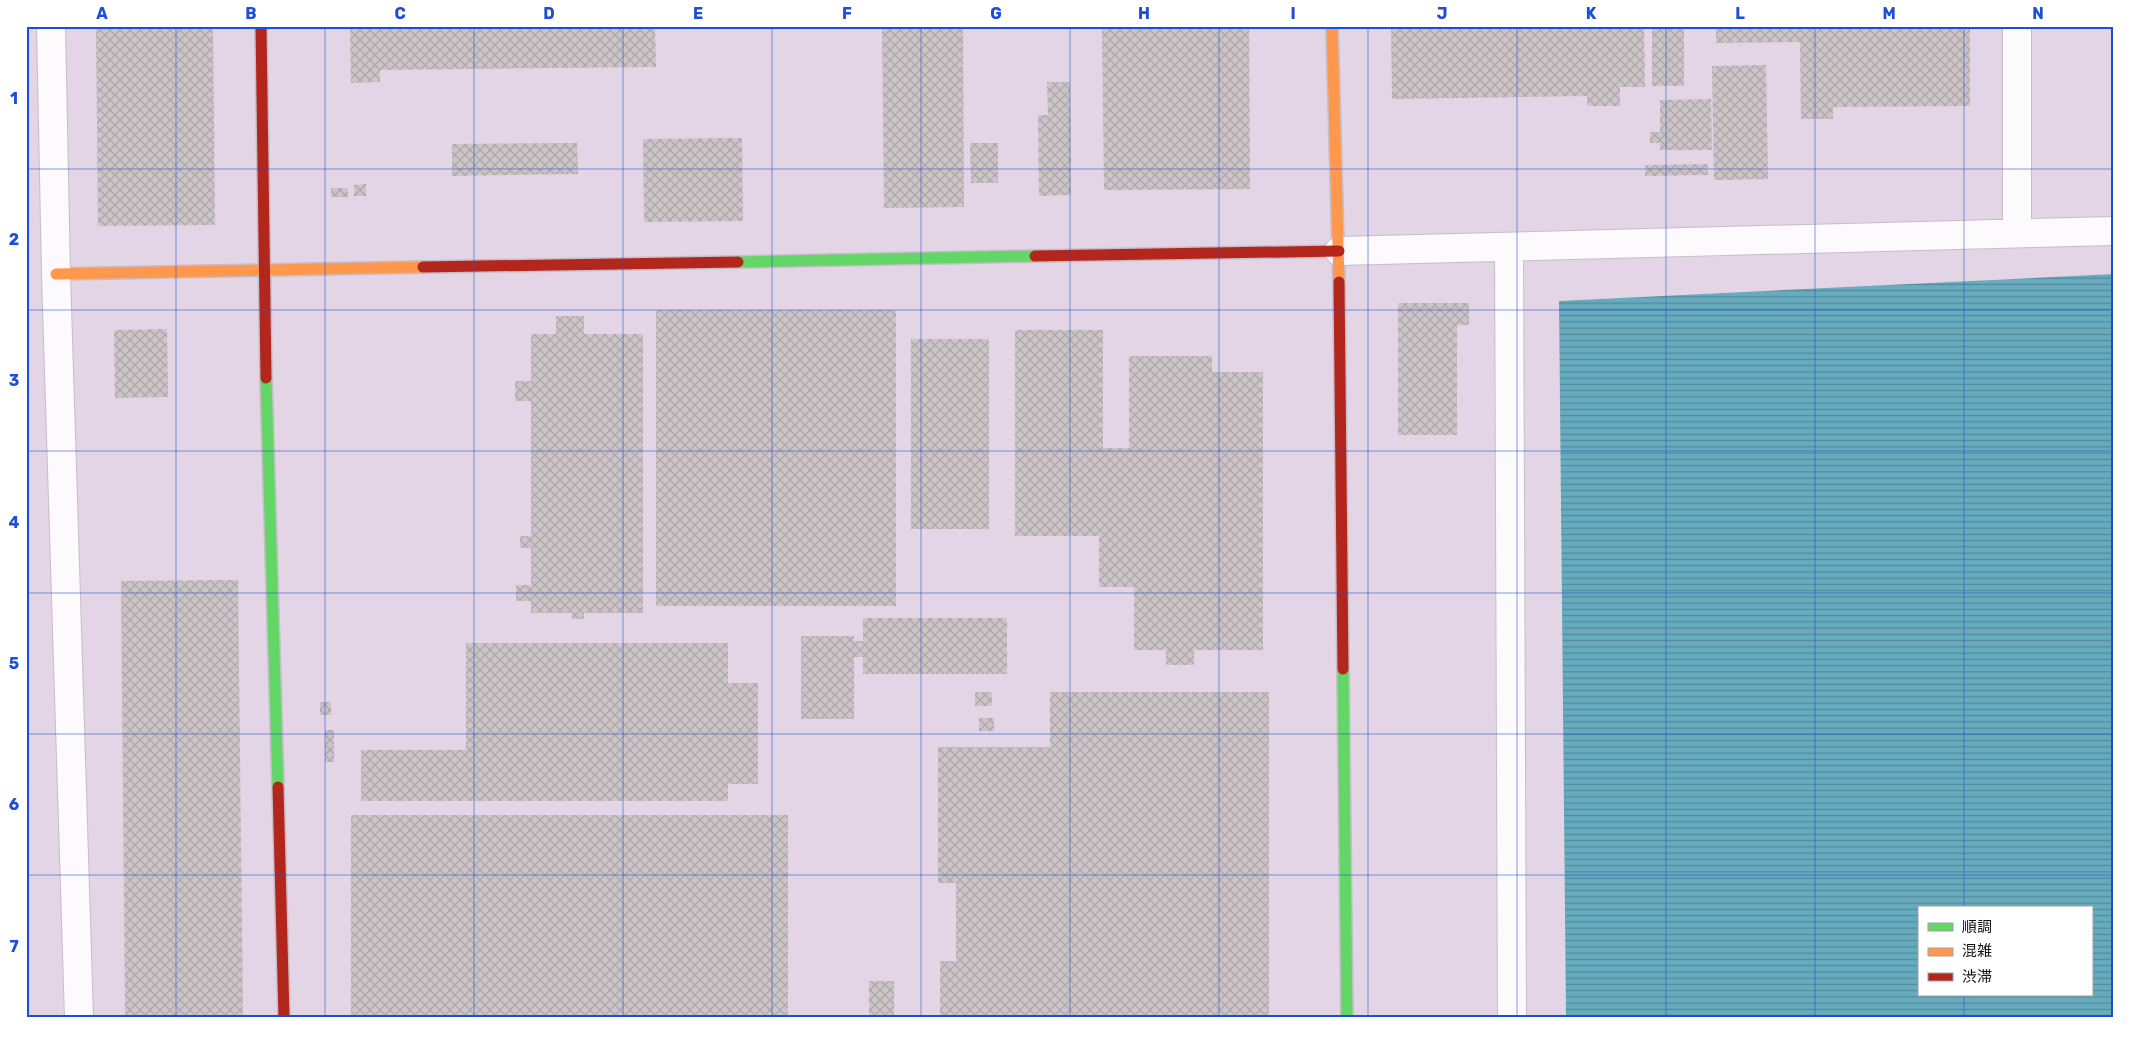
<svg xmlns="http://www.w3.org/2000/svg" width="2140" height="1044" font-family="Rubik,'Noto Sans JP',sans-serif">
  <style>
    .built { fill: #e3d5e5 }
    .water { fill: url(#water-rules); fill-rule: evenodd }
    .building { fill: url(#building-cross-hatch) }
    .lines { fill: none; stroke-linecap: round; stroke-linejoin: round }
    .street-casing { stroke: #c5bec6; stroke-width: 30 }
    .fast-casing { stroke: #c5bec6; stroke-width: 14 }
    .slow-casing { stroke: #c5bec6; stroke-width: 14 }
    .jam-casing { stroke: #c5bec6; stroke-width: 14 }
    .street { stroke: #fcfafc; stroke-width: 28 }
    .fast { stroke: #63d668; stroke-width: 11 }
    .slow { stroke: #ff974d; stroke-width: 11 }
    .jam { stroke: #b3261e; stroke-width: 11 }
    .grid { fill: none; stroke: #1d4ed8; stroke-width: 1; stroke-opacity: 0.55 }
    .neatline { fill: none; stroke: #1d4ed8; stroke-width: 2 }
    .grid-label { font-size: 16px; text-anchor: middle; font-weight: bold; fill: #1d4ed8 }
  </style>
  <defs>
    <pattern id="water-rules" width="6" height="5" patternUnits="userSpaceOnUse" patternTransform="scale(1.25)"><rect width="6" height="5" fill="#67abbf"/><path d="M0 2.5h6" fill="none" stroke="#548a9a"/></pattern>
    <pattern id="building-cross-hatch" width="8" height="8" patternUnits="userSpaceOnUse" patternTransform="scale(1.25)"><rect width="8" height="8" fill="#ccc4c7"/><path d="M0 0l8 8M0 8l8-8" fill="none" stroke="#aea7aa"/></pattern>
  </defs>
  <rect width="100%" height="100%" fill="#e8e0ea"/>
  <path class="built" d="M26,26H2114V274L1559,301L1566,1018H26Z"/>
  <path class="water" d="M2114,274V1018H1566L1559,301ZM1919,908H2091V995H1919Z"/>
  <path class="building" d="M96,26H213L215,225L98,226Z
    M350,26H655L656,67L380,70V82L351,83Z
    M882,26H963L964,207L884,208Z
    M1102,26H1249L1250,189L1104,190Z
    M1391,26H1644L1645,87H1620V106H1587V96L1392,99Z
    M1652,26H1684V86H1652Z
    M1716,26H1970V106L1833,107V119H1801L1800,42L1716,43Z
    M1766,65L1768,179L1714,180L1712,66Z
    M1047,82H1070L1071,195L1039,196L1038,115H1048Z
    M1711,99L1712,150H1660V143H1650V132H1660V100Z
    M742,138L743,221L644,222L643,139Z
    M577,143L578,174L452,176V144Z
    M970,143H998V183H971Z
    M1708,164V175L1645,176V165Z
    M366,184V196H354V185Z
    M331,188H348V197H331Z
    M1398,303H1469V325H1457V435H1398Z
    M656,310H896V606H656Z
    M556,316H584V334H643V613H584V619H572V613H531V601H516V585H531V548H520V536H531V401H515V381H531V334H556Z
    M167,329L168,397L115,398L114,330Z
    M1015,330H1103V448H1129V356H1212V372H1263V650H1194V665H1166V650H1134V587H1099V536H1015Z
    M911,339H989V529H911Z
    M238,580L243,1018H125L121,581Z
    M863,618H1007V674H863V657H854V719H801V636H854V641H863Z
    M466,643H728V683H758V784H728V801H361V750H466Z
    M975,692H992V706H975Z
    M1050,692H1269V1018H940V961H956V883H938V747H1050Z
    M320,702H331V715H320Z
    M979,718H994V731H979Z
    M325,730H334V762H325Z
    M351,815H788V1018H351Z
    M869,981H894V1018H869Z"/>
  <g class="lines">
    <g class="street-casing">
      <path id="street" d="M51,26L56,274L79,1018
        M2017,233V26
        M1509,247L1512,1018
        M1339,251L2114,231"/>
    </g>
    <g class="fast-casing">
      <path id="fast" d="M738,262L1035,256
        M266,378L278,787
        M1343,669L1347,1018"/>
    </g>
    <g class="slow-casing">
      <path id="slow" d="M1332,26L1339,282
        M56,274L423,267"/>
    </g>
    <g class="jam-casing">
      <path id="jam" d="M261,26L266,378
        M1035,256L1339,251
        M423,267L738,262
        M1339,282L1343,669
        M278,787L284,1018"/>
    </g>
    <use href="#street" class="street"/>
    <use href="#fast" class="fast"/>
    <use href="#slow" class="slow"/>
    <use href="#jam" class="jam"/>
  </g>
  <path class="grid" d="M176,26V1018M325,26V1018M474,26V1018M623,26V1018M772,26V1018M921,26V1018M1070,26V1018M1219,26V1018M1368,26V1018M1517,26V1018M1666,26V1018M1815,26V1018M1964,26V908M26,169H2114M26,310H2114M26,451H2114M26,593H2114M26,734H2114M26,875H2114M1964,995V1018"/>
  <rect width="2140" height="1044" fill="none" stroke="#ffffff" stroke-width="55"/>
  <rect x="1918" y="906" width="175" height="90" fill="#ffffff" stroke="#a19fa1"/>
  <rect x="1928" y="923" width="25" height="8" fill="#63d668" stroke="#a19fa1"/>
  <text x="1962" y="932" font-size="15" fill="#140f14">順調</text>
  <rect x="1928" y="948" width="25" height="8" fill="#ff974d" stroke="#a19fa1"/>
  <text x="1962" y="956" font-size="15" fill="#140f14">混雑</text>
  <rect x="1928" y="973" width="25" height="8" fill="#b3261e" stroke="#a19fa1"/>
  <text x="1962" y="982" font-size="15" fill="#140f14">渋滞</text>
  <rect x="28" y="28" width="2084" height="988" class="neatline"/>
  <g class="grid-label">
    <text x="102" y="19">A</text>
    <text x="251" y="19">B</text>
    <text x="400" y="19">C</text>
    <text x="549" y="19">D</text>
    <text x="698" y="19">E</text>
    <text x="847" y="19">F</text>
    <text x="996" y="19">G</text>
    <text x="1144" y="19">H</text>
    <text x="1293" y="19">I</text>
    <text x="1442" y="19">J</text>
    <text x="1591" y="19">K</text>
    <text x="1740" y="19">L</text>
    <text x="1889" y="19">M</text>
    <text x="2038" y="19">N</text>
    <text x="14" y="104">1</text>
    <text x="14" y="245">2</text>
    <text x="14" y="386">3</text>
    <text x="14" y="528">4</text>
    <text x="14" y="669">5</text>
    <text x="14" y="810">6</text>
    <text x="14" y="952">7</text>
  </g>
</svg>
